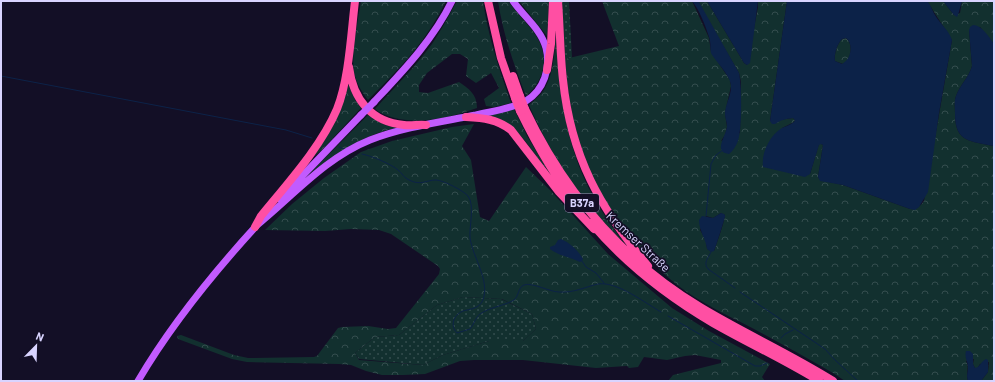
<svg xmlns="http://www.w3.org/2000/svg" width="995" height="382" font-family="Barlow,sans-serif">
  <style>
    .grass { fill: url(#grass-dots) }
    .forest { fill: url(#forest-crowns); fill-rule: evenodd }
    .water { fill: #0c2248; fill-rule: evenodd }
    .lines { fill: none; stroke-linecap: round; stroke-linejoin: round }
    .stream { stroke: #0c2248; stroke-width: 1 }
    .primary { stroke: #c25bff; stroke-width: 7 }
    .highway { stroke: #ff4fa3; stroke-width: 8 }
    .primary-bridge { stroke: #c25bff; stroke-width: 7 }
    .highway-bridge { stroke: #ff4fa3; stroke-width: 8 }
    .labels { text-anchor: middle; stroke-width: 3.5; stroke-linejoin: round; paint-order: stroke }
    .shield { fill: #130f26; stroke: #9e99be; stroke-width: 1 }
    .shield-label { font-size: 11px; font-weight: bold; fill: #d9d4ff }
    .street-label { font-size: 12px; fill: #d9d4ff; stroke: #130f26 }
  </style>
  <defs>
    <pattern id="grass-dots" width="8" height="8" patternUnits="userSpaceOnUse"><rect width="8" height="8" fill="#12302f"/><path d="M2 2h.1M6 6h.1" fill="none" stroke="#344d4e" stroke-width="1.8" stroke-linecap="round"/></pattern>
    <pattern id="forest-crowns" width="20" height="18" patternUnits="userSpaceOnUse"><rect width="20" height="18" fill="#12302f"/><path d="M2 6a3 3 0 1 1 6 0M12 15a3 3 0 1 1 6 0" fill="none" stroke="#344d4e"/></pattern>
  </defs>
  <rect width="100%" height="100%" fill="#130f26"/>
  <path class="grass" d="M561,1H569L572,58L565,59Z
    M463,297L501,299L532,314L536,329L523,341H489L443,355L423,365L359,359L355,353L375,337L399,335L437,305Z"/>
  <path class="forest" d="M361,1H446C426,42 400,68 368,100C362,92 356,83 354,72C351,55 358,20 361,1Z
    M457,1H483C488,36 499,69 511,103L494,107L486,106L484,99L499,88L491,73L476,83L466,76L468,59L460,54H452L427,73L419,85V92L428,93L459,82C469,89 477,94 477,108C447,119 402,129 375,109C394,88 415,67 432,44C441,30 449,16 457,1Z
    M498,1H508C515,11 524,20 532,30C550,53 547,78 526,96C514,65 503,34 498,1Z
    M519,1H549L547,36Z
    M602,1H692L709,38L711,52L730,80L731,86L725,113L727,127L725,135L721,141L740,133L741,82L739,73L697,1H707L744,63L747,65L758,7V1H787L770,121L793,118L795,120L794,122L782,128L810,174L819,144H821L823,145L818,177L820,180L843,185L910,209C917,210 920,206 924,201L952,40L927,1H943L954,15L960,13L962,1H994V44L980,27L969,30L972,66C969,77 960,85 956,96C954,101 955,108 955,114C955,143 971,141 994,146V381H981L988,372L989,362L980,364L977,369L975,368L973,364L974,359L966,361C970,368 965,374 968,381H845L833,373C807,358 782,344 756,330C733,318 709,307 687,292C638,258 597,199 579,142C571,115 567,87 565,59L619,46ZM721,213L725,215C723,227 718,239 714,251L707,249L706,240L700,230L706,216L713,218Z
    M556,34C559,90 565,145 593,196C602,213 613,228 625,244C583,205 551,156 529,105C533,101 537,98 541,94C554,78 554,54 556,34Z
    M846,38C854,44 851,60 843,64L835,61C834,54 837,44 842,39Z
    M348,84L355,100L361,108L321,151L313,157C329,134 342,112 348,84Z
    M514,109L527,136L556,184C537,160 520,122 488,115Z
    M368,115L385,125L397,128C363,134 337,154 309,174Z
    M474,124L462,146L471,160L480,217L489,221L526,167L550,190L608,254L672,308L709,331L770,364L762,377L765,381H668L673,375L721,363V360L695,355L685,356L667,360L644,357L638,367L629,368L627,366L596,368L523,360H474L460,361L425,374L403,375H382L366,371L351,365L339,364L247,362L232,359L178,339L177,336L181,335L234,355L248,358L314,357L317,356L338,328L342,327L368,326L388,329L396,328L439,274L440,269L438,266L391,234L379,230L351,229L325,231L265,230L292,204L324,178L361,152L392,141L452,127ZM463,297L502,299L532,314L536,329L523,341H489L443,355L423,365L359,360L355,353L375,337L399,335L437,305Z"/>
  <path class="water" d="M692,1L699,2L739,73C742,86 742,129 738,141C736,146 733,151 729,154C712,152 727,135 727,126C727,122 725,118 725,114C725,105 731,96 731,87C732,77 716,62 711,53C710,48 711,42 709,37C706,27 699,9 692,1Z
    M707,1H758L750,63L747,65L744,63Z
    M787,1H927C931,5 932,10 935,15C940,24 949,30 952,40L939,113L928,192L919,207L915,210L910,209L843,185L820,181L818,177L823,145L821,144L819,145L810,174L805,177L763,167C761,153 770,135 782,128C786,126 790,125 794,122L795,120L793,118C785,119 781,120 775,124H772L770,121ZM846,38C854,44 851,60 842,64L835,61C834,54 837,44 842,39Z
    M943,1H962L958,15L957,17L954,15Z
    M973,25C982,25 989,37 994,44V146C971,141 955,143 955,114C955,108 954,101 956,96C960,85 969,77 972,66L969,30L970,27Z
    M721,213L724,214C724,214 725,215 725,216C725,218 716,246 714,251L711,252L707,249C706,239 699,231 699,220L702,216L713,218Z
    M561,239C570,243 578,250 583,259L582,261L580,262C570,257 559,256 550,249V247L555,245L558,240Z
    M966,351H970L973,354V364L975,368L978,367L983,361L986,359L988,360V372L981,381H968C966,375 968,373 968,367C968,361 964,358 966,351Z"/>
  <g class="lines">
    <path class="stream" d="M1,76L286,130L312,138
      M339,147L344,149
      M362,154C372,156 391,164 398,170C402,173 404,178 409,180C421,186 426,180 436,180C443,180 464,191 468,196C475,205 469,227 470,238C473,258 490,280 483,300C479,309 470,309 463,311C453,315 450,326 457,333L470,329C474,324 476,317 480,314C490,307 504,306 514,300C519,296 518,287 524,285C532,282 550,292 559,292C574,293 585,287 598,284C617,281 645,303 661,312
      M706,216L711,164L716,155L723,150
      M711,252C708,258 703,263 708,269L735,288
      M582,261L586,267L596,273L604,283
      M740,292L825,349L835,360L858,381
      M668,316L755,366H760L767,363
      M781,338L785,334L793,330"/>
    <path class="primary" d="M374,102C403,71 433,40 452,1
      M280,199L361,115
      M256,226C293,196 325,158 370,140C403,127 441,122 476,115C493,111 511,109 526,101C544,90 551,68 546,48C541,29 524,17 513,1
      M138,381C172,323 214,272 259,223"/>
    <path class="highway" d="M488,1L501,58L515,98
      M558,1C560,27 560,54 563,80C571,157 600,208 648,266
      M349,67C353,99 371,122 404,125C412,126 419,124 426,125
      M547,70L551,44L553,1
      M513,76L520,96
      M525,109C564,191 622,260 700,307C743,333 790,354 833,381
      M520,111C537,146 556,179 580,209
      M466,117C483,118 497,119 511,130L559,192L594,229
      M591,223C625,263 667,296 713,323C748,343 785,360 819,381
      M255,227L261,216C287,184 321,147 337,109C349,79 351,34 355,1"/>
    <path class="primary-bridge" d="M361,115L374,102"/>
    <path class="highway-bridge" d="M520,96L525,109
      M515,98L520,111"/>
  </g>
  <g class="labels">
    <rect class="shield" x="565" y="194" width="34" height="18" rx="3"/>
    <g class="shield-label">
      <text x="582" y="207">B37a</text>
    </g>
    <g class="street-label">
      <text transform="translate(638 242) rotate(43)" y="4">Kremser Straße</text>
    </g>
  </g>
  <rect width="995" height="382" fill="none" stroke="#d9d4ff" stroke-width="4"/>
  <g transform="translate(36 346) rotate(23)" stroke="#130f26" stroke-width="3" paint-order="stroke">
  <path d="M0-3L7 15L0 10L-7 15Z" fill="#d9d4ff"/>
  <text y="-6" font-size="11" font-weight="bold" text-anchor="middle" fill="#d9d4ff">N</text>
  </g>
</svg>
